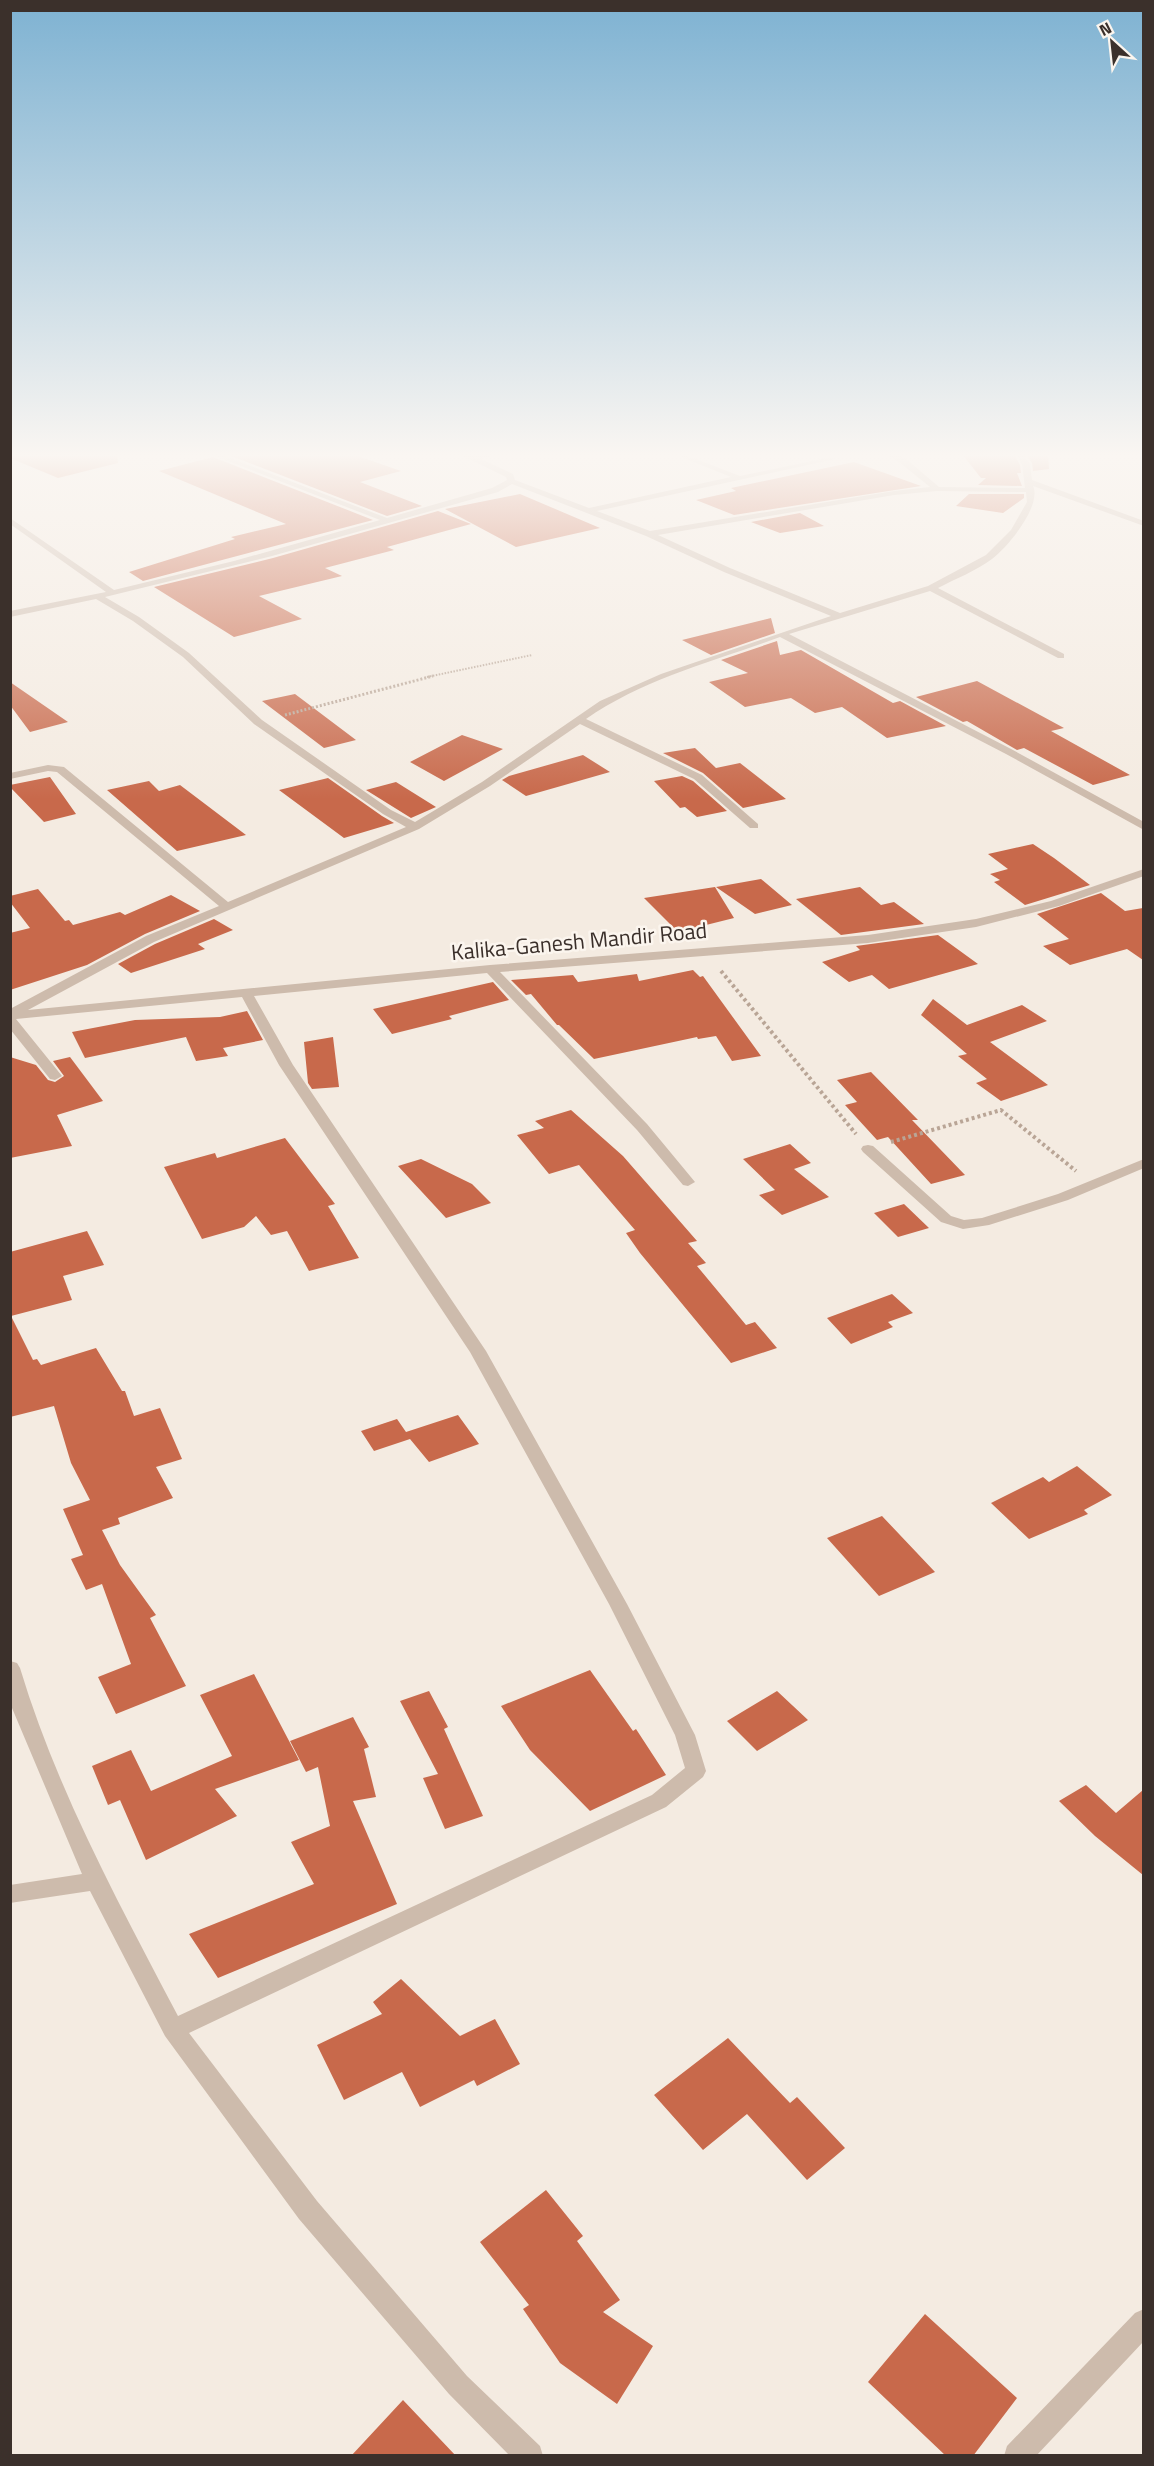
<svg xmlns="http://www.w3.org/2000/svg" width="1154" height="2466" font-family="'Titillium Web',sans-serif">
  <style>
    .building { fill: #c8694b }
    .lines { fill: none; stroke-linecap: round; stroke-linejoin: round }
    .path-far2 { stroke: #b9a596; stroke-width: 2; stroke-dasharray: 1.5 1.5; stroke-linecap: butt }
    .path-far1 { stroke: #b9a596; stroke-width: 3; stroke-dasharray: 2 2; stroke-linecap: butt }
    .path { stroke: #b9a596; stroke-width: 4; stroke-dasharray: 3 3; stroke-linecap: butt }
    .minor { fill: #cdbbac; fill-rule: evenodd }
    .labels { text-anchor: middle; stroke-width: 5; stroke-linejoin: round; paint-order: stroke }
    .street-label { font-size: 22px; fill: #3b302b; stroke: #fbf5ee }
  </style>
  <rect width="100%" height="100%" fill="#f4ebe1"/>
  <path class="building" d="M10,454H117L118,463L58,478L10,458Z
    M226,454H352L401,471L360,482L422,506L387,516Z
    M962,454H1014L1020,465L1021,473H1017L1022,486L978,485L986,478H981Z
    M1026,454H1048L1049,469L1033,471L1032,463Z
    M213,457L373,520L143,581L129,572L235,539L231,537L286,524L159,471Z
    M854,462L921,486L734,515L696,500L736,491L731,488Z
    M520,494L600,528L516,547L445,509Z
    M969,494H1024V498L1003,513L956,506Z
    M438,511L471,524L387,547L394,550L325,568L342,576L259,596L302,619L234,637L154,587L273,558Z
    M800,513L824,526L780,533L751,522Z
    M771,618L775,633L711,655L682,640Z
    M777,641L780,655L801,650L893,703L900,701L946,726L887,738L842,707L815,713L791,698L745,707L709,682L748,673L721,660Z
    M977,681L1064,728L1051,731L1130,775L1093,785L1024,748L1017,750L967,721L963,722L916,697Z
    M10,682L68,722L30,732L10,705Z
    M295,694L356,740L324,748L262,701Z
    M462,735L503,749L444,781L410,762Z
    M695,748L716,768L740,763L786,799L743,808L703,773L663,753Z
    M583,755L610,772L526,796L502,780L509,776Z
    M682,776L693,781L727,811L697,817L685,807L680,808L654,781Z
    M50,777L76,814L44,822L10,787V785Z
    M328,778L382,816L394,823L344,838L279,790Z
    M149,781L159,791L180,785L246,835L177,851L107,790Z
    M396,782L436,807L411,818L366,790Z
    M1033,844L1054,858L1090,885L1025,905L994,882L1000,880L990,874L1008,869L988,854Z
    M761,879L792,905L755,914L716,887Z
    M715,887L734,918L678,932L644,898Z
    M860,887L881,905L894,902L924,924L841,935L796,899Z
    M38,889L65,921L69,920L73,925L120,912L125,915L171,895L200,911L145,934L87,965L10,990V933L30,928L10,902V896Z
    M1101,893L1125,911L1143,908V960L1127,949L1070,965L1043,946L1069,939L1037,914Z
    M214,919L233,930L198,944L205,949L131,973L118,964L155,944Z
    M938,935L978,964L889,989L872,975L849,982L822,962L860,950L856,946Z
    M693,970L700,977L703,976L761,1056L732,1061L716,1036L698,1039L697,1037L594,1059L559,1025H557L531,994L526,995L511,980L573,975L578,982L637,974L639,981Z
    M493,982L509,1000L449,1016L452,1019L392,1034L373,1009Z
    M933,999L967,1025L1022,1005L1047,1021L990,1042L1048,1085L1001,1101L976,1083L987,1079L958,1056L967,1054L921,1015Z
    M247,1011L263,1040L223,1048L228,1056L196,1061L186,1037L85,1058L72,1032L135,1020L220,1017Z
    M333,1037L339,1087L312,1089L308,1083L304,1042Z
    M10,1057L36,1065L48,1080L55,1082L64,1076L53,1061L70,1057L103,1101L57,1115L72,1146L10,1158Z
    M871,1072L918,1120H912L965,1175L931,1184L888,1137L877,1140L845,1105L857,1102L837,1080Z
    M571,1110L623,1156L697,1241L688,1243L706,1263L697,1266L746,1325L755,1322L777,1348L731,1363L640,1253L626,1233L635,1230L579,1165L549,1174L517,1135L544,1128L535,1121Z
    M285,1138L335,1204L328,1206L359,1258L309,1271L287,1231L271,1235L256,1216L244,1227L202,1239L164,1167L215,1153L217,1158Z
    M790,1144L811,1163L794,1169L829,1197L782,1215L759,1195L775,1190L743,1159Z
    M421,1159L472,1184L491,1203L446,1218L398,1166Z
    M904,1204L929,1228L898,1237L874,1213Z
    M87,1231L104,1265L63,1276L72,1300L11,1316L33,1360L37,1359L41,1365L96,1348L122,1391H125L134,1416L160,1408L182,1459L156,1467L173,1498L118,1518L120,1524L102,1530L120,1565L156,1615L150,1618L186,1686L116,1714L98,1677L131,1664L102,1584L86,1590L71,1559L83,1555L63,1509L90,1500L71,1463L54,1406L10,1417V1252Z
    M892,1294L913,1313L888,1322L893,1327L851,1344L827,1318Z
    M458,1415L479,1444L429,1462L410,1439L374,1451L361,1431L397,1419L406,1432Z
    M1077,1466L1112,1495L1084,1510L1088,1514L1029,1539L991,1503L1043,1477L1049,1482Z
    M882,1516L935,1572L879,1596L827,1538Z
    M590,1670L633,1731L636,1729L666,1775L590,1811L530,1750L501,1706Z
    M254,1674L299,1760L215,1789L237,1816L146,1860L120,1800L108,1805L92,1766L131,1750L151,1791L232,1756L200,1695Z
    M429,1691L448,1727L444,1729L483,1816L445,1829L423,1778L438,1774L400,1701Z
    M777,1691L808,1720L757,1751L727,1721Z
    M353,1717L369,1747L364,1749L376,1797L353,1801L397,1904L218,1978L189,1934L314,1884L291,1842L330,1826L318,1767L306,1772L290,1741Z
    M1086,1785L1116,1813L1143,1790V1875L1095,1836L1059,1801Z
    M401,1979L460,2036L495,2019L520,2064L477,2086L474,2080L420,2107L402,2072L344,2100L317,2045L382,2014L373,2002Z
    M728,2038L790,2103L797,2097L845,2148L807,2180L747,2114L703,2150L654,2095Z
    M546,2190L583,2236L577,2241L620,2300L603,2312L653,2346L617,2404L560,2363L523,2309L529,2305L480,2242Z
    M925,2314L1017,2398L973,2456H946L868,2382Z
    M403,2400L456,2456H351Z"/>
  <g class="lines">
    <path class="path-far2" d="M427,677L532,655"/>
    <path class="path-far1" d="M285,715L433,676"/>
    <path class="path" d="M721,971L856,1134
      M891,1142L1001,1110L1076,1171"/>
    <path class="minor" d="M210,454H219L387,518L492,488L507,480L506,477L459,454L476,456L496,454L481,459L513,474L515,480L589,508L731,477L674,454H683L740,476L831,457L835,459L597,511L650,531L894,491L930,487L899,462L885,454H894L905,458L939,487L1025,488L1022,464L1016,454H1023L1030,464L1032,480L1144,521V526L1033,486C1042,505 1009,546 992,559C976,571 955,579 938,588L1064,654V658H1058L930,591L789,634L1013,750L1144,822V830L1006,754L780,637C715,661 643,679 586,719L702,775L758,824V828H750L694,779L580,724L490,786L419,829L154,942L28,1010L490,965L868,935L976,919L1051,901L1144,869V876L1059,906L976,927L868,943L500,972L647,1124L695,1182L688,1186L683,1185L637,1130L487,973L254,996L293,1065L486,1351L627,1604L695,1735L706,1771L703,1777L666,1807L189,2033L317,2201L467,2376L540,2446L543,2456H510L449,2394L299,2219L165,2036L90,1891L10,1903V1885L82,1874L12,1708L10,1661L17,1663L20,1668C56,1788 119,1904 178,2016L652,1795L685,1768L675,1735L609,1604L470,1352L279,1065L242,997L16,1019L62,1076L55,1080L50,1079L10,1029V1009L146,936L219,906L57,772L48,771L10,779V773L48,765L64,767L228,902L406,827L383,814L254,724L183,657L133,621L96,599L10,617V611L106,592L10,524V518L114,590L234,561L380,520ZM512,484L646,536L724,572L831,616L661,674L600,701L482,782L415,822L391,810L262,720L189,653L139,617L105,597L272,556L498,492ZM937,491L1026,492L1027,502L1011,530L986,555L928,586L840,613L730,568L658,535L894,495Z
      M868,1145L873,1146L951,1216L964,1220L982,1218L1058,1194L1144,1159V1168L1068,1200L989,1225L963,1229L941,1222L863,1152L861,1149L863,1146Z
      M1144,2309V2341L1036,2456H1004L1007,2446L1135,2313Z"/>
  </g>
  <linearGradient id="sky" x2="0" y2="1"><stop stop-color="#7eb2d2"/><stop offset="0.57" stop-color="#faf6f2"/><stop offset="1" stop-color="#faf6f2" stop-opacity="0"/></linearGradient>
  <rect width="1154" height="799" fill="url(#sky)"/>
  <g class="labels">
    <g class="street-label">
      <text transform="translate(579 941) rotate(-5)" y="8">Kalika-Ganesh Mandir Road</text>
    </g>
  </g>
  <rect width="1154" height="2466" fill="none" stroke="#3b302b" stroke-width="24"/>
  <g transform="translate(1112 42) rotate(333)" stroke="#fbf5ee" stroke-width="4.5" paint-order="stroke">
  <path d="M0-4.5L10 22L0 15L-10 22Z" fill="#3b302b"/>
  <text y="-9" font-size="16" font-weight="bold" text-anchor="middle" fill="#3b302b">N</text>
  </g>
</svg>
